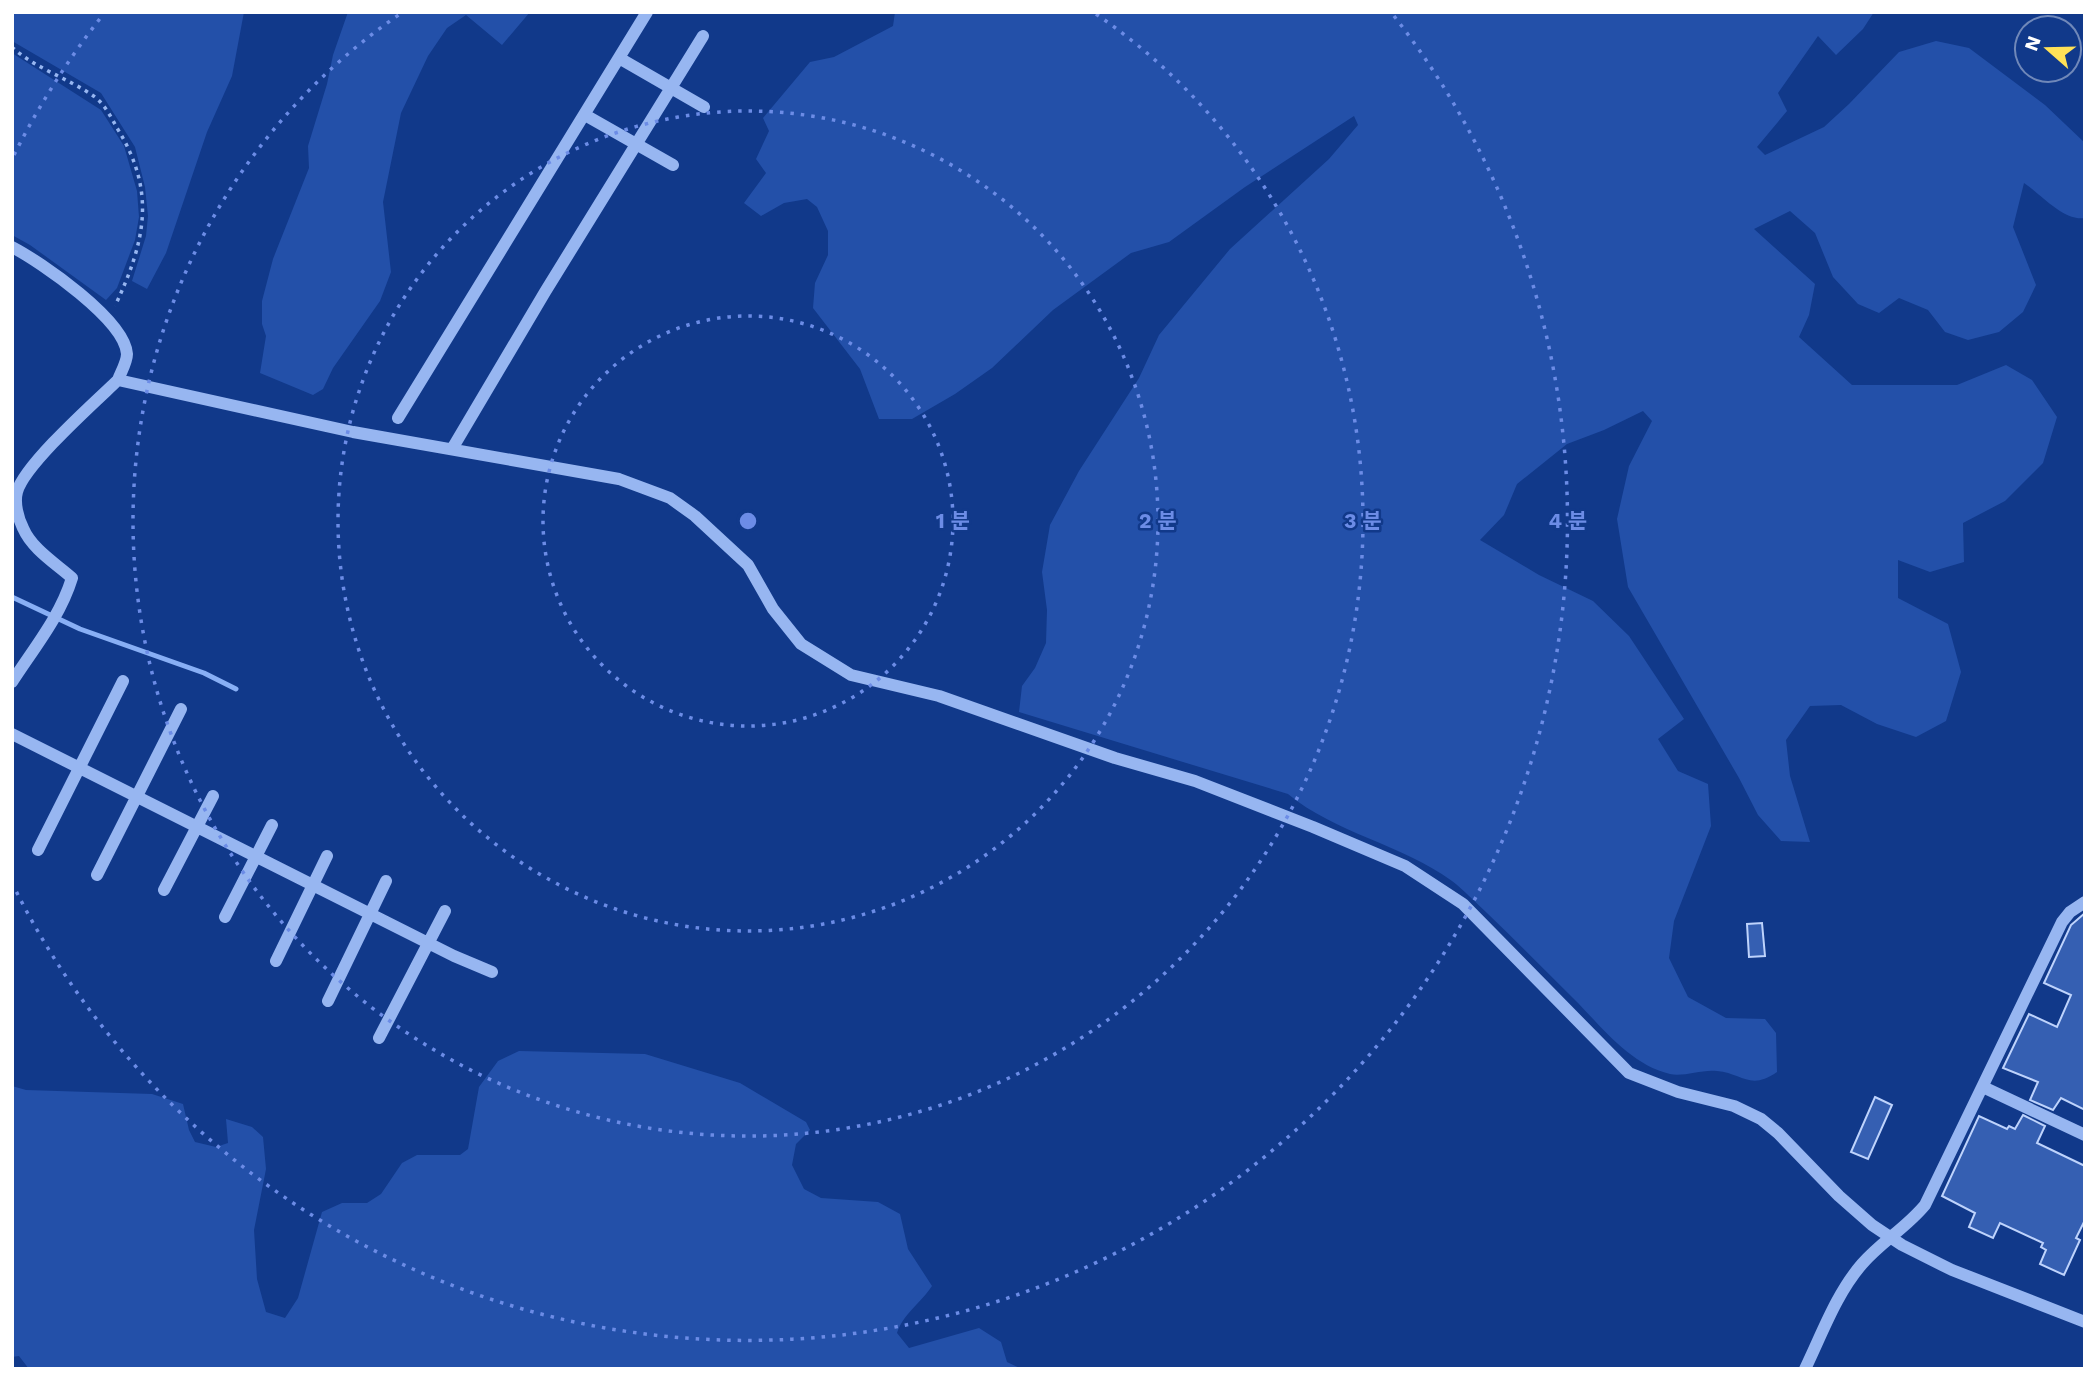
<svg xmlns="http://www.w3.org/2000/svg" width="2097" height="1381" font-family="'Work Sans','Noto Sans KR',sans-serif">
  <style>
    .green { fill: #2350a9 }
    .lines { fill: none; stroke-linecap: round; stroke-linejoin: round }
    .stream { stroke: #88aff5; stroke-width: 5 }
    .building { fill: #355fb2; stroke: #bed3fc; stroke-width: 2 }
    .path { stroke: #97b6f1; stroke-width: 3.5; stroke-dasharray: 3.5 5; stroke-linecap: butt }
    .minor { stroke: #97b6f1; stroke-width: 12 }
    .ring { fill: none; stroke: #6c8ce6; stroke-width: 3.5; stroke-dasharray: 3.5 7 }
    .centre { fill: #6c8ce6; stroke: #11398a; stroke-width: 3.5 }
    .ring-label { font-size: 21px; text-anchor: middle; font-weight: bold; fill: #6c8ce6; stroke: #11398a; stroke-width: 5; stroke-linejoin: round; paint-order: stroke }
  </style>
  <rect width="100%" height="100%" fill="#11398a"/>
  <path class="green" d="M12,12H244L232,76L207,132L166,253L147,289L132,281L146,236L148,216L145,187L135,147L101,93L12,41Z
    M348,12H530L502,45L466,15L447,28L428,56L401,113L383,202L391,272L380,301L333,368L323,389L313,395L260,373L266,336L262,324V301L273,259L309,168L308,146L327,84L333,55Z
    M895,12H1874L1863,29L1836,55L1818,36L1778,93L1787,111L1757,147L1765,155L1824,127L1849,104L1899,52L1936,41L1969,48L2045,105L2085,143V218C2063,221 2041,194 2024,183L2013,227L2036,285L2023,312L1999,332L1968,340L1945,332L1928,310L1899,298L1879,313L1858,304L1833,277L1815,233L1790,211L1754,229L1815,284L1809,315L1799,337L1852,385H1957L2006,365L2032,380L2057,417L2043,463L2005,501L1963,523L1964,562L1930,572L1898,560V598L1948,624L1961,672L1946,721L1916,737L1877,724L1841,705L1810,706L1786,740L1790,776L1810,842L1781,841L1758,815L1739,778L1628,587L1617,519L1629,466L1652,421L1643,411L1604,430L1567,444L1517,484L1504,515L1480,540L1539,575L1593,601L1629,636L1684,719L1658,739L1678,771L1708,784L1711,826L1674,921L1669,958L1688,997L1726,1018L1765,1019L1776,1033L1777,1072C1750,1091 1742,1073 1717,1071C1702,1069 1684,1077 1670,1074C1632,1065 1604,1030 1578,1003C1548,973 1518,943 1487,913C1476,903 1464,890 1452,881C1401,844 1335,833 1288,794L1019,712L1022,686L1035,668L1046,643L1047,610L1042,572L1050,525L1079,471L1139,378L1159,335L1230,249L1329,159L1358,125L1354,116L1245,187L1169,242L1131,253L1053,310L992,368L955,394L912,419H879L860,369L813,308L815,283L828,255V231L817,207L807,199L784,203L761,216L744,203L766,173L756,159L769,131L763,118L810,62L834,57L893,26Z
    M12,53L101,110L124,146L137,191L139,217L135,240L117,288L106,300L30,245L12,235Z
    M519,1051L645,1054L740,1083L806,1122L810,1130L796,1144L792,1165L804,1189L821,1198L878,1202L900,1214L908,1249L932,1286C921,1303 903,1314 897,1333L909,1348L979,1328L1001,1342L1007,1362L1022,1369H29L19,1356L12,1357V1086L26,1090L152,1094L183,1104L189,1130L195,1142L216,1147L228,1143L226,1119L252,1127L263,1137L266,1169L254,1230L257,1279L266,1312L285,1318L298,1298L322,1212L342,1203H367L381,1194L402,1163L417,1155H460L468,1149L479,1087L498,1061Z"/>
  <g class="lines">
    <path class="stream" d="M12,597L80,629L204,673L236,689"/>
  </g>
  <path class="building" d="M2085,913V1110L2061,1098L2053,1110L2030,1100L2038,1082L2003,1068L2029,1014L2057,1027L2071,995L2044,983L2071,925Z
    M1762,923L1765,956L1749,957L1747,924Z
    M1875,1097L1892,1105L1868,1159L1851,1152Z
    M2023,1115L2045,1126L2037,1143L2085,1166V1220L2076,1238L2080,1240L2064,1275L2040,1264L2046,1250L2041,1247L2043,1243L2000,1223L1993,1238L1969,1227L1975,1213L1942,1196L1979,1116L2007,1129L2009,1126L2015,1129Z"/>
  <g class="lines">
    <path class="path" d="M12,47C34,68 70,79 95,97C105,105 111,117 117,128C157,192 145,242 115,306"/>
    <path class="minor" d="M619,58L704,107
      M585,115L673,165
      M12,247C41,262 125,320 127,354C127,362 121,372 118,380
      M398,418L647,12
      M452,449L545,292L703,36
      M12,682C34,648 60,617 72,578C55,563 32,549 23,528C18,518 14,503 17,492C24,465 95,402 118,380L353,432L619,479L670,498L695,516L748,565L773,609L801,644L851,675L939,696L1115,758L1195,781L1313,827L1405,866L1463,904L1629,1073L1678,1092L1734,1106L1761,1119L1778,1133L1839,1196L1872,1225L1902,1245L1952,1270L2085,1322
      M12,734L454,956L492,972
      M38,850L123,681
      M97,875L181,709
      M164,890L213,796
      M225,917L272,825
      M276,961L327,856
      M328,1001L386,881
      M379,1038L445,911
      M1983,1087L2085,1135
      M1805,1369C1822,1334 1836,1294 1862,1264C1881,1242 1906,1228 1925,1205L2062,922L2070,912L2085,902"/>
  </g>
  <g class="ring">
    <circle cx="748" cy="521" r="205"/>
    <circle cx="748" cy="521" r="410"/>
    <path d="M1096 14A615 615 0 1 1 400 14"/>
    <path d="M14 155A820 820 0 0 1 102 16M1394 16A820 820 0 1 1 14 887"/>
  </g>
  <circle cx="748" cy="521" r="10" class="centre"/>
  <g class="ring-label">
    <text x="953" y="528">1 분</text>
    <text x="1158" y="528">2 분</text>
    <text x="1363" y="528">3 분</text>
    <text x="1568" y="528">4 분</text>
  </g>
  <rect width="2097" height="1381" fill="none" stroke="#ffffff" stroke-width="28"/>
  <g transform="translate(2048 49) rotate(290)"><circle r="33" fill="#11398a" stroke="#7088b9" stroke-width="2"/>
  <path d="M0-5L12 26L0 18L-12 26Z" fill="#ffe157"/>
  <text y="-10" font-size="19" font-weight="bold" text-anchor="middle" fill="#ffffff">N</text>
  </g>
</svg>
